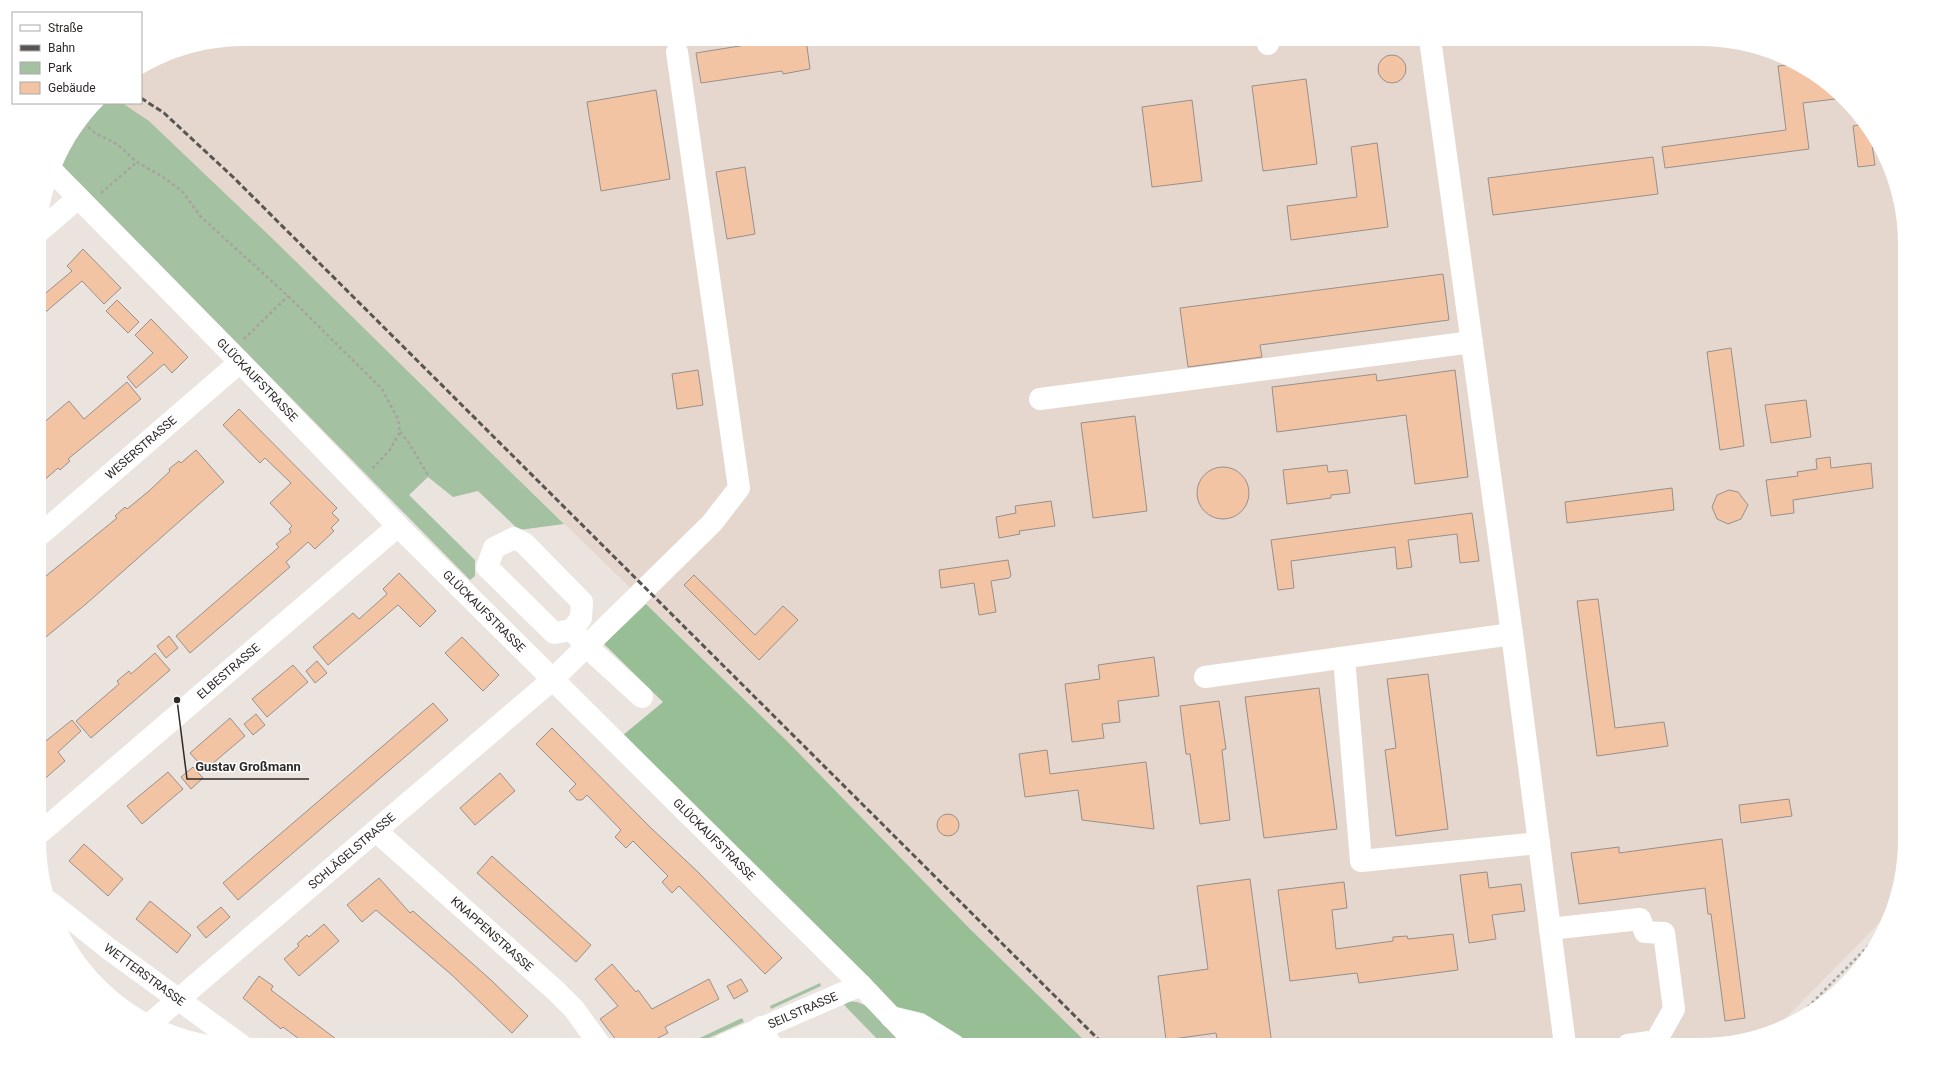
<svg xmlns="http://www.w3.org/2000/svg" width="1944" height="1084" font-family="Roboto,sans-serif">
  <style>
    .built { fill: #e5d7ce }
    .green { fill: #a4c1a2 }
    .forest { fill: #98be96 }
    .building { fill: #f3c4a4; stroke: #97908c }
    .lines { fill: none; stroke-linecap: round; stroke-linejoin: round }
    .path { stroke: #a8a29e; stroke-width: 2.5; stroke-dasharray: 3 3; stroke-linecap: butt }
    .minor { stroke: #fff; stroke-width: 22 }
    .rail { stroke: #595552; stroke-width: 3; stroke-dasharray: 6 3; stroke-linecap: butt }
    .labels { text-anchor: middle; stroke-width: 3; stroke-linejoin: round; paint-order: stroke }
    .street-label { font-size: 12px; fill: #2d2a28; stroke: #fff }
    .leader { fill: none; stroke: #2d2a28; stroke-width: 1.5 }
    .callout-dot { fill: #2d2a28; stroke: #fff; stroke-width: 1.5 }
    .callout-label { font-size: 13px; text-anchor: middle; font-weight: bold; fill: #2d2a28; stroke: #fff; stroke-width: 3; stroke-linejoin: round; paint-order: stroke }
  </style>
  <rect width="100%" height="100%" fill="#eae3de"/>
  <path class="built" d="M244,39H1700L1753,46L1802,66L1845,99L1871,130L1894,179L1905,231V853L1898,893L1891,911L1775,1029L1765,1034L1713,1045H1089L969,928L789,743L277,243L122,103H141V70L166,55Z"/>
  <path class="green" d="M99,103H122L149,121L277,243L564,524L519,530L478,491L453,497L428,477L409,495L475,560V576L470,580L58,161L60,153Z
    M820,983L821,986L771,1009L770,1006Z
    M847,1001L857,1002L867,1006L906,1045H883L846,1007L844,1004Z
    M742,1018L744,1022L693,1045H685Z"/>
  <path class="forest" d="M646,604L789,743L969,928L1089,1045H926L622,736L663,702L604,644Z"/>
  <path class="building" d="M783,39H806L810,69L783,74L782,71L701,83L696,53Z
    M1378 69a14 14 0 1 1 28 0a14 14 0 1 1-28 0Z
    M1796,64L1802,66L1843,98L1803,103L1809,149L1665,168L1662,147L1786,130L1778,66Z
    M1306,79L1317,164L1263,171L1252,86Z
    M656,90L670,179L601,191L587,102Z
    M1192,100L1202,181L1152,187L1142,107Z
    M1865,124L1870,130L1875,165L1858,167L1853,126Z
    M1377,143L1388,227L1291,240L1287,206L1357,197L1351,147Z
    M1653,157L1658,194L1493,215L1488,178Z
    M745,167L755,234L727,239L716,172Z
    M83,249L121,288L104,304L82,281L41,316V297L72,271L67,266Z
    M1443,274L1449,320L1260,345L1262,357L1188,367L1180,308Z
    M117,300L139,322L128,333L106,311Z
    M151,319L188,357L172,373L164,364L136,388L127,377L153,353L135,335Z
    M1731,348L1744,446L1720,450L1707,352Z
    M698,370L703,405L677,409L672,374Z
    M1455,370L1468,477L1415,484L1406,415L1277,432L1272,387L1376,374L1377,381Z
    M127,382L141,399L68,459L70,461L60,470L58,468L41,483V425L69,401L84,419Z
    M1806,400L1811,437L1771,443L1765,405Z
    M239,409L337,508L332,513L339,520L331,528L334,531L315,549L308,542L286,562L290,567L190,653L176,636L279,547L276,544L291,532L289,529L292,526L270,503L291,483L265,458L260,463L223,425Z
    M1135,416L1147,511L1093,518L1081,423Z
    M196,450L224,482L86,604L41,641V580L117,518L115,516L125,507L127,509L149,491L170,471L169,469L179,461L181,463Z
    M1830,457L1831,468L1871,463L1873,488L1793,500L1794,513L1771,516L1766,480L1798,476L1797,472L1817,469L1816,459Z
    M1327,465L1328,472L1347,470L1350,493L1331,495V498L1287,504L1283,470Z
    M1197 493a26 26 0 1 1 52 0a26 26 0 1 1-52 0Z
    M1672,488L1674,510L1567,523L1565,502Z
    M1729,490L1738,492L1748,505L1741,519L1728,524L1717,519L1712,507L1717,495Z
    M1051,501L1055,526L1019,531L1020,534L999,538L996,517L1016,513L1015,506Z
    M1472,513L1479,561L1460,563L1457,534L1408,540L1412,567L1397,569L1395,547L1291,561L1294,588L1278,590L1271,540Z
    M1008,560L1011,576L1009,578L991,581L996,612L979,615L974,583L941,588L939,570Z
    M399,573L436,611L420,627L398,605L328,665L313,647L353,613L359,619L387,594L383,589Z
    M694,575L755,635L783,606L798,620L759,660L684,585Z
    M1598,599L1615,728L1664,722L1668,746L1597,756L1577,601Z
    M169,636L178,648L166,658L157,646Z
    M462,637L499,675L483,691L445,653Z
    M155,653L170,670L91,738L76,721L119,684L117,681L129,671L131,674Z
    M1154,657L1159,696L1118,701L1120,722L1102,724L1104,738L1072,742L1065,684L1100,679L1098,665Z
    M317,661L327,673L315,683L306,671Z
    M293,665L308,682L267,717L252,699Z
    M1428,674L1448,829L1396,836L1385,750L1396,748L1387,679Z
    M1319,688L1337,829L1264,838L1245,697Z
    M1219,701L1226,749L1222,750L1230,820L1200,824L1190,754H1186L1180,706Z
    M433,703L448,720L238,900L223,883Z
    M256,714L265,725L253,735L244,724Z
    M230,718L245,736L205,770L190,753Z
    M72,720L81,731L58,752L65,761L41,782V745Z
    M552,728L651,828L698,872L782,958L765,974L679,886L672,893L662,882L668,876L633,841L626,848L615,837L621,830L587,795L582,800H577L569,791L576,784L536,744Z
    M1047,750L1050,774L1146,762L1154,829L1082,820L1078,790L1025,797L1019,754Z
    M193,767L203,778L191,789L181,777Z
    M168,772L183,789L142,824L127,806Z
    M500,773L515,791L475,825L460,808Z
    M1789,799L1792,816L1741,823L1739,805Z
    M937 825a11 11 0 1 1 22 0a11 11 0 1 1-22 0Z
    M1722,839L1745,1018L1725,1021L1711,914H1708L1705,888L1579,904L1571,853L1619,847V853Z
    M84,844L123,879L108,896L69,861Z
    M492,856L591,945L576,962L477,873Z
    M1487,872L1489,888L1521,884L1525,911L1492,915L1496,939L1469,943L1460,875Z
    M379,878L410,913L413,911L491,980L528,1016L512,1033L453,976L376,910L362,922L347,905Z
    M1250,879L1272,1045H1218L1216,1033L1166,1040L1158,976L1208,969L1197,886Z
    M1344,882L1347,908L1332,910L1336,949L1393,941V937L1407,936L1408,939L1453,934L1458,970L1359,983L1357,973L1290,981L1278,890Z
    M150,901L191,935L177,953L136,919Z
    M221,907L230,917L206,938L197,927Z
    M324,924L339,941L299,976L284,959L299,946L297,944L307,935L309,937Z
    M612,964L636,992L638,990L652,1009L709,979L719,999L665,1027L668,1033L654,1040L656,1045H620L600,1019L618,1006L595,979Z
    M259,976L273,986L271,990L344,1045H307L283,1027L281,1029L243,998Z
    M741,979L748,991L734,999L727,986Z"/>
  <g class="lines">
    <path class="path" d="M84,123L95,133L117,144L137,162L163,177L182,191L201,217L288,296L382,389L398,419L400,432L389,451L371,470
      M101,193L137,162
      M244,339L288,296
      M400,432L409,443L429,477
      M1795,1020L1882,932"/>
    <g class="minor">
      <path d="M1267,39L1268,44"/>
      <path d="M1430,39L1512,634L1565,1045"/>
      <path id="s1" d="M54,173L240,362L398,526L861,985L918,1045"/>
      <path d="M41,230L78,198"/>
      <path d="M1040,399L1472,342"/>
      <path id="s2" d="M41,534L240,362"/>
      <path d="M572,630L581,618L582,602L524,543L514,538L494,548L487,567L554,633L572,630L586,646L642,697"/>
      <path d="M1344,658L1361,861L1539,843"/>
      <path d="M1205,677L1512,634"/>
      <path id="s3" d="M376,831L556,991L574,1009L600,1045"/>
      <path id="s4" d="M41,832L398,526"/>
      <path id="s5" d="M51,903L109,949L241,1045"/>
      <path d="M1550,929L1640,919L1645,932L1664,933L1674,1009L1656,1041L1628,1045"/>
      <path d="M891,1017L920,1024L954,1045"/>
      <path id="s6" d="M152,1022L552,680L712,523L739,488L677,52"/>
      <path d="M761,1027L771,1045"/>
      <path id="s7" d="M723,1045L861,985"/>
    </g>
    <path class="rail" d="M141,98L164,113L233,177L1104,1045"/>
  </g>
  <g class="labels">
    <g class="street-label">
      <text dy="4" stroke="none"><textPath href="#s1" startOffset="290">GLÜCKAUFSTRASSE</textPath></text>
      <text dy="4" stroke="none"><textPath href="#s2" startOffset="132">WESERSTRASSE</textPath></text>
      <text dy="4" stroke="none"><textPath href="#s1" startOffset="614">GLÜCKAUFSTRASSE</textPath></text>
      <text dy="4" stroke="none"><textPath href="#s4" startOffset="247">ELBESTRASSE</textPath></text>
      <text dy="4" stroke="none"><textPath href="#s1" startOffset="938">GLÜCKAUFSTRASSE</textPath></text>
      <text dy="4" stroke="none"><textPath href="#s6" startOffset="263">SCHLÄGELSTRASSE</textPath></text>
      <text dy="4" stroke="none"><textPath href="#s3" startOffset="155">KNAPPENSTRASSE</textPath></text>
      <text dy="4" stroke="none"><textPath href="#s5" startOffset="118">WETTERSTRASSE</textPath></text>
      <text dy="4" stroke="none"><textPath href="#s7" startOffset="87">SEILSTRASSE</textPath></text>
    </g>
  </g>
  <path d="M0 0H1944V1084H0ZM244 46H1700A198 198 0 0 1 1898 244V840A198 198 0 0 1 1700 1038H244A198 198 0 0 1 46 840V244A198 198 0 0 1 244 46Z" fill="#fff" fill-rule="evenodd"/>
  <path class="leader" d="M177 700L187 779H309"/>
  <circle class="callout-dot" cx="177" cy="700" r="4"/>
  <g class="callout-label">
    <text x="248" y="771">Gustav Großmann</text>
  </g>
  <rect x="12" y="12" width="130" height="92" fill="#ffffff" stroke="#abaaa9"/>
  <rect x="20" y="25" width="20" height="6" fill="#ffffff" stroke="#abaaa9"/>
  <text x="48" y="32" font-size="12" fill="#2d2a28">Straße</text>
  <rect x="20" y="45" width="20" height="6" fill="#595552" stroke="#abaaa9"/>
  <text x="48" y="52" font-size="12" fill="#2d2a28">Bahn</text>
  <rect x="20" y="62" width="20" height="12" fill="#a4c1a2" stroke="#abaaa9"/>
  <text x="48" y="72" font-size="12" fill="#2d2a28">Park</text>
  <rect x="20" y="82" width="20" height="12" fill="#f3c4a4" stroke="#abaaa9"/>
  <text x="48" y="92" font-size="12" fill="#2d2a28">Gebäude</text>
</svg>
